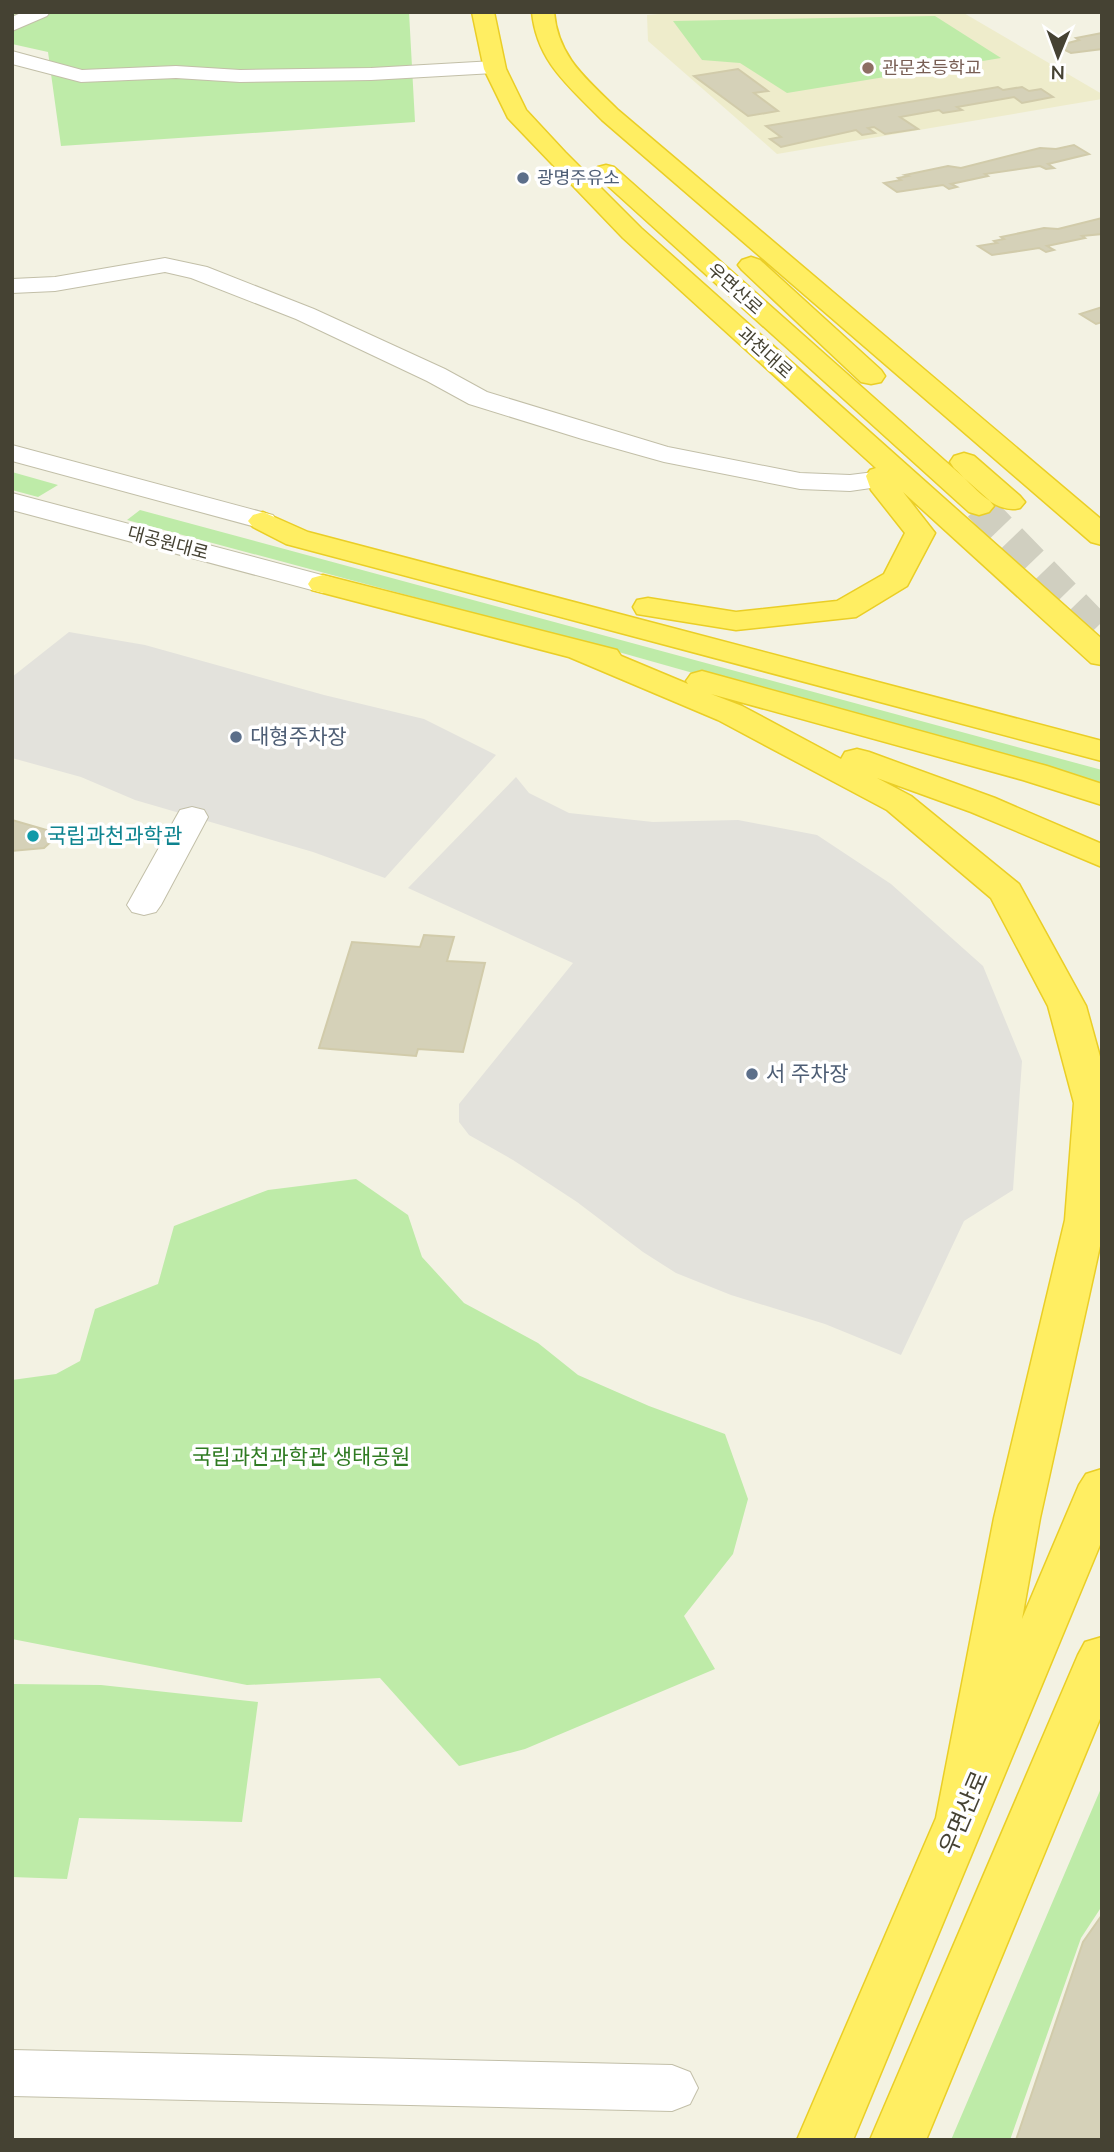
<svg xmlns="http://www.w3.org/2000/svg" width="1114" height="2152" font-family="'Nunito Sans','Noto Sans KR',sans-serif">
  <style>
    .education { fill: #eeeccb }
    .green { fill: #beeba8 }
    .parking { fill: #e3e2dc }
    .building { fill: #d5d1b8; stroke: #d1cbaa; stroke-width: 2 }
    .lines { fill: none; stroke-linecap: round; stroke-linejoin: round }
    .highway-tunnel { stroke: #d0cfc0; stroke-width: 31; stroke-dasharray: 31 15; stroke-linecap: butt }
    .minor-casing { stroke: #c2bfa8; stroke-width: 2 }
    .highway-casing { stroke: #eace26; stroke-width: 3 }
    .minor { fill: #fff; fill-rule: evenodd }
    .highway { fill: #ffee62; fill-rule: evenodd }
    .education-dot { fill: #8d6e63; stroke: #fff; stroke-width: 2.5 }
    .service-dot { fill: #5c6f8a; stroke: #fff; stroke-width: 2.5 }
    .culture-dot { fill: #0f9aa8; stroke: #fff; stroke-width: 2.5 }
    .labels { text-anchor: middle; stroke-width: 7; stroke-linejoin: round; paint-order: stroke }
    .far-education-label { font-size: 18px; fill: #785e54; stroke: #fff; text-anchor: start }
    .far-service-label { font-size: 18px; fill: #4e5e75; stroke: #fff; text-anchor: start }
    .far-street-label { font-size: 18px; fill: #454233; stroke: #fff }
    .service-label { font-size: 21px; fill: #4e5e75; stroke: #fff; text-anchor: start }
    .culture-label { font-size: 21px; fill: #0d838f; stroke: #fff; text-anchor: start }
    .park-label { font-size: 21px; fill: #2f7b22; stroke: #fff }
    .near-street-label { font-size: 24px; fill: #454233; stroke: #fff }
  </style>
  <rect width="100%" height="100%" fill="#f3f2e3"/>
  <path class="education" d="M682,12H962L1102,94V99L777,154L648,41L647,15Z"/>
  <path class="green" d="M12,12H409L415,122L61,146L48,52L12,44Z
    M935,16L1001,58L787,93L740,63L702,60L673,21Z
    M12,472L58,485L38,497L12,490Z
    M140,510L1102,770V788L615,651L127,520Z
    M356,1179L408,1215L422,1257L464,1303L538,1343L578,1375L649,1406L725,1434L748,1499L733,1554L684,1616L715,1669L525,1749L459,1766L380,1678L247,1685L12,1639V1380L56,1374L80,1361L95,1309L158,1284L174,1226L268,1190Z
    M12,1684L101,1685L258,1702L242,1822L79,1818L67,1879L12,1877Z
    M1102,1786V1906L1081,1938L1010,2140H951Z"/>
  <path class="parking" d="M69,632L145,645L324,695L424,719L496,755L385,878L313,852L135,800L81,777L12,758V677Z
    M516,777L529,793L569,813L653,822L738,820L817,835L891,884L983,966L1022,1061L1013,1190L964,1221L901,1355L825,1324L731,1295L676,1273L643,1252L577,1202L513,1160L469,1135L459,1122V1104L573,963L408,888Z"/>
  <path class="building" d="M1102,33V49L1071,53L1057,46L1079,40L1076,38Z
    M738,69L768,91L754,93L778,111L748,116L694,76Z
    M998,87L1003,90L1022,87L1029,91L1041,89L1053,97L1022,103L1014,97L957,107L962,110L943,113L939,110L900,117L918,129L885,134L874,127L868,128L875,133L862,135L856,130L781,147L770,139L781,137L766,126Z
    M1074,145L1089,154L1048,164L1054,168L1046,169L1040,166L985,174L988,176L951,184L957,187L949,189L943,185L897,192L884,183L901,180L898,178L908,176L905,175L948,166L961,168L1040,148L1056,149Z
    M1102,218V234L1082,236L1085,238L1047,246L1054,250L1046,252L1039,248L992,255L978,246L997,243L994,241L1004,239L1001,237L1044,228L1058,229Z
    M1102,307V322L1096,324L1080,314Z
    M12,820L47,830L54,839L44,848L12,851Z
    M424,935L454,937L447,961L485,963L463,1052L418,1049L416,1056L319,1048L352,942L420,947Z
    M1102,1915V2140H1016L1083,1942Z"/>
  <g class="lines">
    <path class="highway-tunnel" d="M979,506L1102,633"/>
    <g class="minor-casing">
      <path id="minor" d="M23,12H50L47,16L12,31V17Z
        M12,51L82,70L176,66L240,70L371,68L494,61L502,62L505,67L502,72L494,73L371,80L240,82L176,78L81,82L12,64Z
        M165,258L207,267L314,309L445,369L487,392L602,427L668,447L800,473L850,475L882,471L892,473L896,479L892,485L850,491L800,489L664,462L582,439L469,404L427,381L296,319L191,278L165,272L55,291L12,293V279L55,277Z
        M12,445L273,515L277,521L273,527L263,529L12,461Z
        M12,493L333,578L338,584L333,590L323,593L12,510Z
        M192,807L204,810L208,817L161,905L156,912L144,915L132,912L127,905L176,817L180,810Z
        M12,2050L672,2065L690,2072L698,2088L690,2104L672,2111L12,2096Z"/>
    </g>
    <g class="highway-casing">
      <path id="highway" d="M472,12H494L506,69L526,110L565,152L641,228L1102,639V665L1091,663L903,492L935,533L907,586L856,617L736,630L637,614L633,607L637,600L648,598L736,612L837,601L884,574L905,533L871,490L866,476L870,470L876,468L623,238L508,118L484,69Z
        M532,12H554C558,58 587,79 618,110L1102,520V545L1091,542L602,120C569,86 537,62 532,12Z
        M606,165L614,167L989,500L994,506L989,512L979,515L969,512L598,177L594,172L598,167Z
        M751,257L760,260L881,370L885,376L881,382L871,384L861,382L742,270L738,265L742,260Z
        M964,453L974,456L1020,496L1025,502L1020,508C994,515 972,484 954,468L950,462L954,456Z
        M263,512L308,532L1102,741V761L286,544L253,527L248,521L253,515Z
        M323,575L617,650L621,656L688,684L686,681L691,674L702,671L1047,766L1102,784V805L1023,780L711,694L742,706L841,759L845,752L857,749L869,752L995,798L1102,844V867L971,812L877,778L911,796L1019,884L1086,1006L1102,1064V1237L1040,1518L1022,1619L1079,1485L1086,1474L1102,1469V1540L853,2140H797L936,1818L994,1518L1065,1220L1074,1103L1048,1006L991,898L887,810L718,720L569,657L312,590L308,584L312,578Z
        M1102,1637V1714L926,2140H870L1078,1655L1085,1642Z"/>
    </g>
    <use href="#minor" class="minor"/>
    <use href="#highway" class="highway"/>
  </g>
  <circle class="education-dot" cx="868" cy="68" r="7"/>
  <g class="service-dot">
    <circle cx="523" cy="178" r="7"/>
    <circle cx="236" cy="737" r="7"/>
    <circle cx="752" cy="1074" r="7"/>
  </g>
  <circle class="culture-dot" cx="33" cy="836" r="7"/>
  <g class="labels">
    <g class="far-education-label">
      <text x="882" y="74">관문초등학교</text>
    </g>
    <g class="far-service-label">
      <text x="537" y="184">광명주유소</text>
    </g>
    <g class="far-street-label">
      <text transform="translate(735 289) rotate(42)" y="6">우면산로</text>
      <text transform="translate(765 353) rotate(42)" y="6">과천대로</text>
      <text transform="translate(168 543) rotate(15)" y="6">대공원대로</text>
    </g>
    <g class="service-label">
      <text x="250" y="744">대형주차장</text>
      <text x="766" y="1081">서 주차장</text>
    </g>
    <g class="culture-label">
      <text x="47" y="843">국립과천과학관</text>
    </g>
    <g class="park-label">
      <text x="301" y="1464">국립과천과학관 생태공원</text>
    </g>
    <g class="near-street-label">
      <text transform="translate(964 1813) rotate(-67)" y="8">우면산로</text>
    </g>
  </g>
  <rect width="1114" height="2152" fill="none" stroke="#454233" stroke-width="28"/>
  <g transform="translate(1058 56) rotate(181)" stroke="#ffffff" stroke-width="5" paint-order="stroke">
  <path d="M0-5L12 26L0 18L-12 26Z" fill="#454233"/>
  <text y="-10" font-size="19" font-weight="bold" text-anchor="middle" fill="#454233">N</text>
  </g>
</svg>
